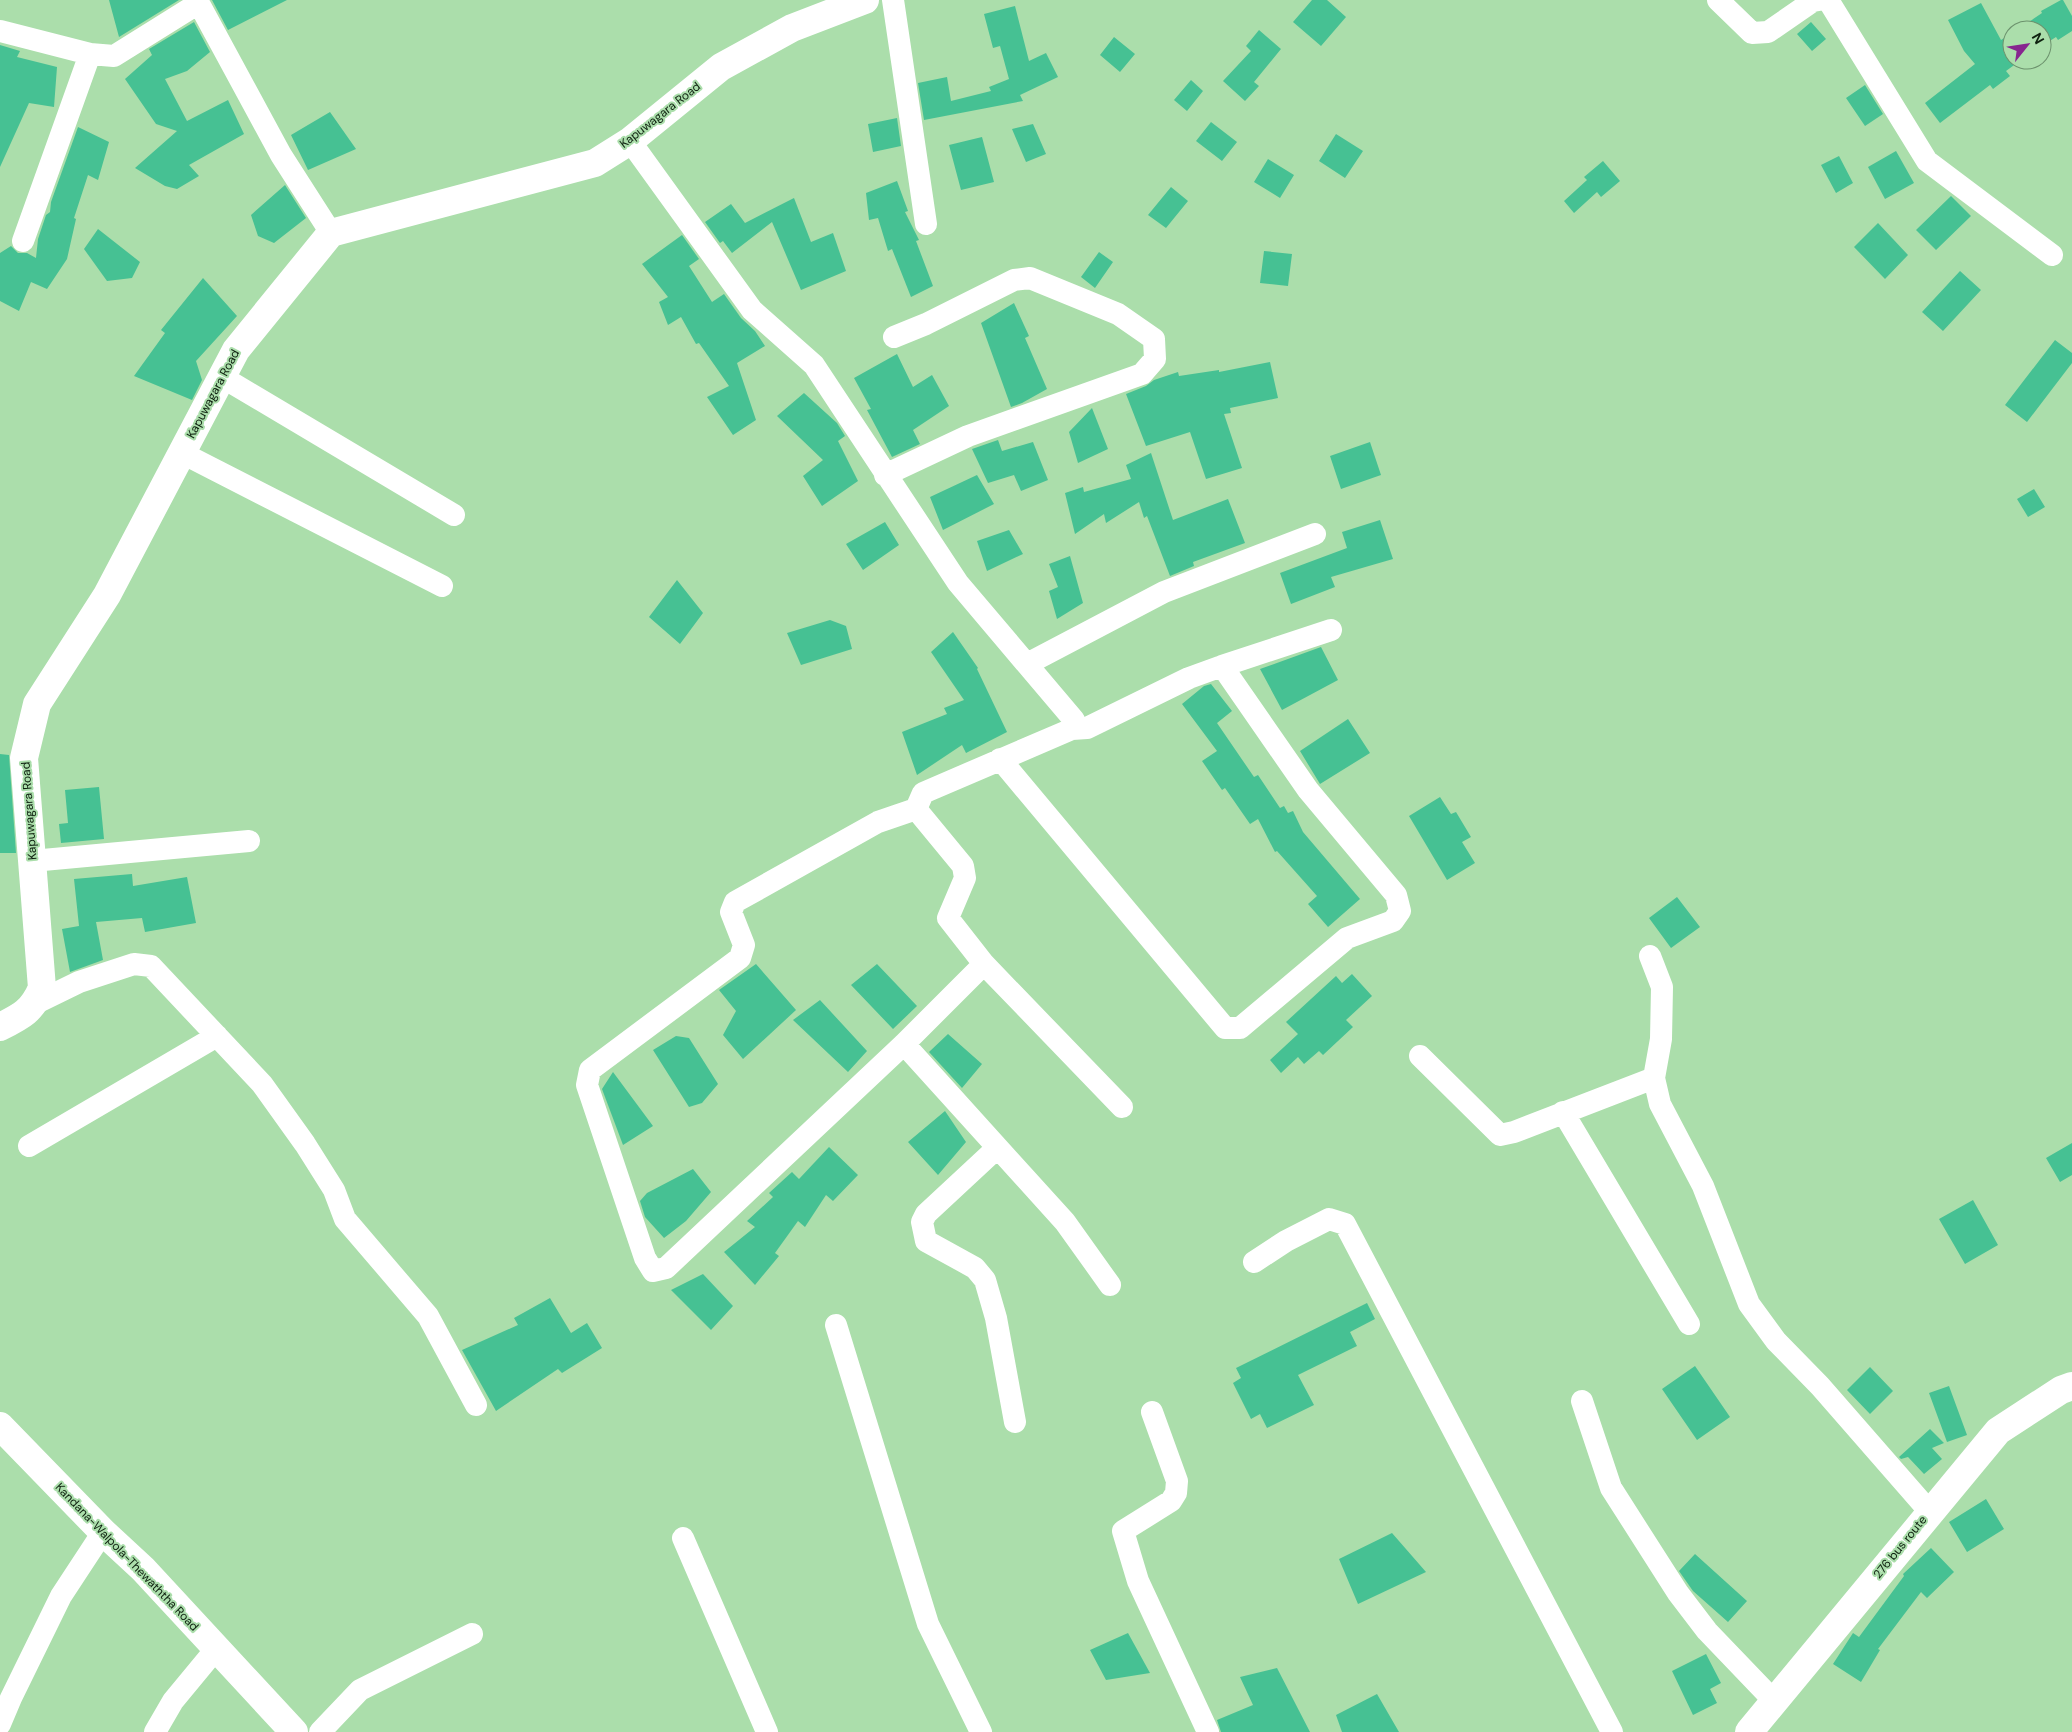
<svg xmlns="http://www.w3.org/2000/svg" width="2072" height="1732" font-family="'DM Sans',sans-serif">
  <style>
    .building { fill: #46c193 }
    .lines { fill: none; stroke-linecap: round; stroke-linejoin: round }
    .street { stroke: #fff; stroke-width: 22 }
    .secondary { stroke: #fff; stroke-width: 28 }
    .labels { text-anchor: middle; stroke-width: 4; stroke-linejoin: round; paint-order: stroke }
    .street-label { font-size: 12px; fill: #0e210f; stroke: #abdeab }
  </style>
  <rect width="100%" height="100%" fill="#abdeab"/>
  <path class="building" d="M109,0H179L119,37Z
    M212,0H287L228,30Z
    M1312,0H1327L1346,17L1321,46L1293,22Z
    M2061,0H2063L2072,16V31L2058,40L2056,37L2042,46V30H2017L2042,13L2041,11Z
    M1981,3L2001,40L2012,33V60H2021L2006,71L2010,76L1993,89L1990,85L1940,123L1925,103L1975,64L1964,51L1948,20Z
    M1015,6L1029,61L1046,53L1058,77L1020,95L1023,101L924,120L918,83L947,77L951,101L991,91L989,87L1009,79L1000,46L993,48L984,14Z
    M194,22L210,52L187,71L165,79L187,121L228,100L244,134L189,165L199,176L177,189L165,186L135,168L177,131L156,124L125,79L152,55L149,49Z
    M1811,22L1826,39L1812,51L1797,34Z
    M1259,30L1281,49L1254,82L1259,86L1245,101L1223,81L1251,51L1246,46Z
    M1114,37L1135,54L1120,72L1100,55Z
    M0,45L20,51L17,57L57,67L54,107L29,103L0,167Z
    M1191,80L1203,91L1187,111L1174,100Z
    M1865,85L1883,114L1865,126L1846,98Z
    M330,112L356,149L308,170L291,135Z
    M897,118L901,146L873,152L868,124Z
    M1211,122L1237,142L1222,161L1196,141Z
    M1033,124L1046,154L1026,162L1012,129Z
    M78,127L109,142L98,180L88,175L74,218L76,219L67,259L47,289L31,282L19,311L0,301V253L11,246L18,253H27L36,258L38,239L46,215L50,212L51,202Z
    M1336,134L1363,151L1345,178L1319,161Z
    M982,137L994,182L961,190L949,145Z
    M1896,151L1914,183L1885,199L1868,167Z
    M1839,156L1853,183L1836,193L1821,165Z
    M1268,159L1294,175L1280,198L1254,182Z
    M1603,161L1620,181L1601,197L1597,192L1574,213L1564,201L1587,180L1584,177Z
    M897,181L908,211L905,212L919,240L916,241L933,286L911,297L892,249L888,251L878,218L869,220L866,193Z
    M285,185L306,218L274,243L258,236L251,215Z
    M1171,187L1188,201L1166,228L1148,215Z
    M1951,196L1971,216L1936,250L1916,230Z
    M794,198L811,242L833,233L846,271L801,290L772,222L732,253L723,241L720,243L705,222L731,204L745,223Z
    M1878,223L1908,255L1885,279L1854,247Z
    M98,229L140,262L132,278L107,281L84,249Z
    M682,235L699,259L689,266L712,302L724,294L741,318L755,331L765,346L737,363L756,420L733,435L707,397L729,386L699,343L696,344L681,317L668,325L659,302L668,297L642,264Z
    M1264,251L1292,254L1288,286L1260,283Z
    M1099,252L1113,262L1095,288L1081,277Z
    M1960,271L1981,290L1943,331L1922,312Z
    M203,278L237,316L196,361L202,380L192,400L134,376L165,333L161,330Z
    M1014,303L1029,336L1025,338L1047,389L1022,403L1011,407L981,323Z
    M2055,340L2072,353V363L2027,422L2005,405Z
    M897,354L913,387L932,375L949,406L913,430L920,444L892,457L867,410L871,409L854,378Z
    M1270,362L1278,398L1230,408L1231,413L1224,414L1242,468L1206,479L1190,432L1146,446L1126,394L1146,386L1154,380L1178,372L1179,376L1219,370V372Z
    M804,393L837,423L845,436L838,441L858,481L822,506L803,476L823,460L777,416Z
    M1092,408L1108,449L1078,463L1069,432Z
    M998,440L1002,451L1033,442L1048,480L1021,491L1014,475L988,483L972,449Z
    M1370,442L1381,475L1341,489L1330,456Z
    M1151,453L1173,520L1228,499L1245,543L1193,562L1194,566L1170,576L1147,516L1144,518L1139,502L1106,523L1104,514L1075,534L1065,493L1083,487L1084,492L1131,479L1126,465Z
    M977,475L994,504L943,530L930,497Z
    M2034,489L2045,507L2028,517L2017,499Z
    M1380,520L1393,559L1331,577L1335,587L1291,604L1280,573L1347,548L1342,532Z
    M885,522L899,545L863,570L846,544Z
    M1009,530L1023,554L987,571L977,541Z
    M1070,556L1083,603L1057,619L1049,591L1058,587L1049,564Z
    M677,580L703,613L680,644L649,617Z
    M830,620L846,626L852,649L801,665L787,633Z
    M953,632L978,668L977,669L1007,732L966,753L962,745L917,775L902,732L947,714L944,708L964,700L931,652Z
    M1321,647L1338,680L1282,710L1260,669Z
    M1211,684L1232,711L1217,723L1254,777L1258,775L1280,808L1284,806L1288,813L1293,811L1303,832L1360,899L1328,927L1308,904L1317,896L1277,851L1275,852L1258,819L1250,824L1225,788L1222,790L1202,761L1217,751L1182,704L1204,686Z
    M1348,719L1370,753L1320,784L1300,751Z
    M0,754L9,755L16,853H0Z
    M99,787L104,839L61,843L59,824L68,823L65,790Z
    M1440,797L1451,814L1456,812L1471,837L1462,842L1475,863L1447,880L1409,816Z
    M132,874L133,886L187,877L196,923L145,932L142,918L96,922L103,960L70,972L62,929L79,926L74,879Z
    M1677,897L1700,927L1671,948L1649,918Z
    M756,964L796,1010L743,1059L723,1035L736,1011L719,990Z
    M877,964L917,1006L893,1029L851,985Z
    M1352,974L1372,996L1346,1020L1353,1027L1323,1055L1319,1051L1304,1064L1298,1057L1281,1073L1270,1060L1298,1034L1286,1022L1336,976L1342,983Z
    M820,1000L867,1051L848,1072L793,1020Z
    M948,1034L982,1064L962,1088L929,1052Z
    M676,1036L689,1038L718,1084L702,1103L689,1107L653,1050Z
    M613,1072L653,1126L623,1145L602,1089Z
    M945,1111L966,1142L938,1175L908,1142Z
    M2072,1143V1175L2060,1182L2046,1158Z
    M829,1147L858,1175L833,1201L826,1195L805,1227L798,1221L775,1253L779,1256L755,1285L724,1252L755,1227L747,1221L773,1197L769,1193L792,1172L799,1179Z
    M693,1169L711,1192L686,1221L664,1238L645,1217L640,1201L647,1193Z
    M1973,1200L1998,1245L1965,1264L1939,1219Z
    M703,1274L733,1306L711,1330L671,1290Z
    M550,1298L571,1333L587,1323L602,1348L562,1373L558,1369L496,1411L462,1350L518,1325L514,1318Z
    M1367,1303L1375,1319L1350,1332L1357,1346L1298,1375L1314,1405L1267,1428L1260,1414L1251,1419L1233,1383L1241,1378L1236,1368Z
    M1695,1366L1730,1417L1697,1440L1662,1389Z
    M1870,1367L1893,1391L1870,1414L1847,1390Z
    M1949,1386L1967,1435L1947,1442L1929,1393Z
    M1930,1429L1944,1443L1932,1448L1942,1459L1924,1474L1908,1457L1901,1459L1899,1457Z
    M1986,1499L2004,1529L1967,1552L1949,1522Z
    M1392,1533L1426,1572L1358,1604L1339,1559Z
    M1931,1548L1954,1572L1927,1598L1921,1592L1878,1649L1880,1650L1861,1682L1833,1664L1853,1633L1859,1637L1904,1576L1903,1574Z
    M1695,1554L1747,1601L1728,1622L1693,1591L1679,1571Z
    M1128,1633L1150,1673L1106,1680L1090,1650Z
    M1706,1654L1721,1683L1710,1689L1717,1703L1693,1715L1672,1671Z
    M1277,1668L1310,1732H1221L1217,1720L1253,1705L1240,1677Z
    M1377,1694L1399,1732H1342L1336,1715Z"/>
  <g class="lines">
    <path class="street" d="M197,0L281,155L331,233
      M893,0L926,224
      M1718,0L1752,33L1768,32L1813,1L1819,0
      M1828,0L1927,161L2052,255
      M0,31L90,54L114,56L199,3
      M630,141L752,310L814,365L958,583L1074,720L1072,729L923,793L916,809L963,866L965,878L948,918L984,964L904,1044L666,1268L653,1271L645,1258L587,1085L590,1070L740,958L744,945L731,912L735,902L878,822L916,809
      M23,241L90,54
      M222,377L454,515
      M182,453L442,586
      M885,475L968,436L1142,374L1155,359L1154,339L1118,314L1030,278L1014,280L926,324L894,337
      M1027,664L1164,592L1315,534
      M1222,666L1331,630
      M1000,759L1225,1028H1240L1347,938L1393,921L1400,911L1396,895L1308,790L1222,666L1189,678L1087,728L1072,729
      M32,861L249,841
      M1650,956L1662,987L1661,1039L1654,1078L1660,1104L1703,1186L1749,1304L1776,1341L1820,1386L1930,1512
      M984,964L1122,1107
      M36,1003L79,982L134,964L151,966L262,1084L305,1144L334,1190L345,1219L428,1316L476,1405
      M904,1044L1065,1222L1110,1285
      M1420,1056L1500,1135L1514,1132L1654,1078
      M1563,1112L1689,1324
      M29,1146L217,1036
      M997,1148L926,1214L922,1222L926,1241L975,1268L985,1280L996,1318L1015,1422
      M1254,1262L1286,1241L1329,1219L1345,1224L1612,1732
      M836,1325L928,1624L981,1732
      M1582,1401L1611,1488L1678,1593L1707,1631L1774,1701
      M1152,1412L1177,1481L1176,1493L1171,1501L1123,1531L1138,1581L1208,1732
      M683,1538L767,1732
      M0,1724L11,1698L61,1596L103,1532
      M155,1732L173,1701L216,1649
      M320,1732L360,1690L472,1634"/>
    <path class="secondary" d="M0,1027C22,1016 32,1011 42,988L24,758L37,704L107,595L236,350L331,233L595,163L630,141L721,67L792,28L865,0
      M0,1426L103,1532L143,1569L294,1732
      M1749,1732L1998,1431L2061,1390L2072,1386"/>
  </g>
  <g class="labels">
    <g class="street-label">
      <text transform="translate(660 115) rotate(-38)" y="4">Kapuwagara Road</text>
      <text transform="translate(213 394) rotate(-62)" y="4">Kapuwagara Road</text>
      <text transform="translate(29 811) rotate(-94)" y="4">Kapuwagara Road</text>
      <text transform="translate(1900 1547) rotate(-51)" y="4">276 bus route</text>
      <text transform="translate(127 1557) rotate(46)" y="4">Kandana-Walpola-Thewaththa Road</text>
    </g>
  </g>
  <g transform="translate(2027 45) rotate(60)"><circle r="24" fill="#abdeab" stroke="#6c926d"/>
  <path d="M0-4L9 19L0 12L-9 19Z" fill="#87258f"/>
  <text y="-8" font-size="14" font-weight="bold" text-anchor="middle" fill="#0e210f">N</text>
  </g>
</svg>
